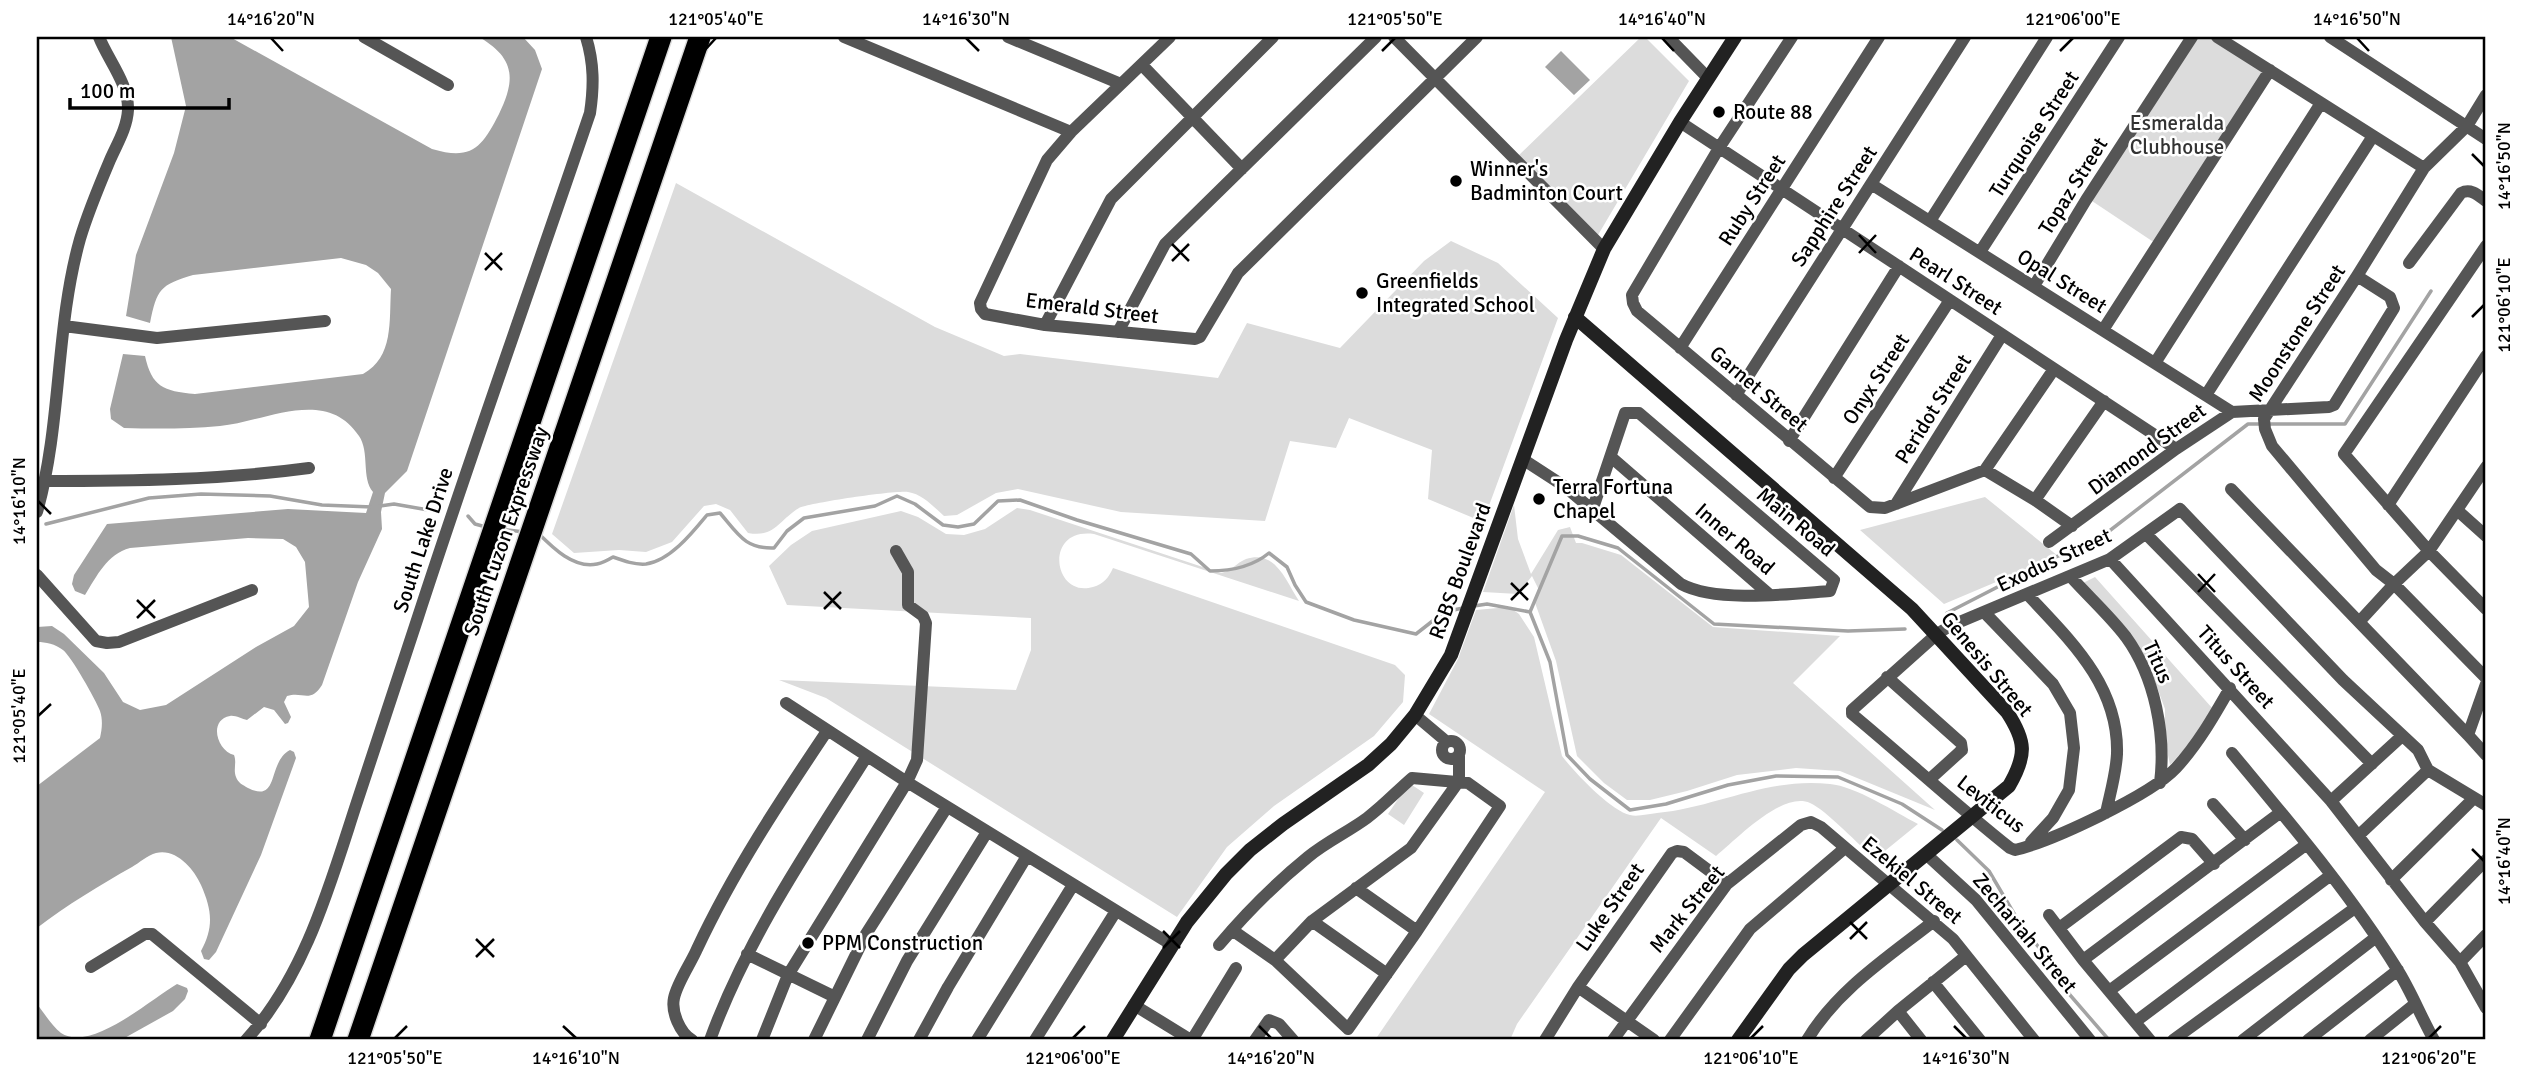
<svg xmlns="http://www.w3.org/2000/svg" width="2523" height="1077" font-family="Signika,sans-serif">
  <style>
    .green { fill: #dcdcdc }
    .water { fill: #a3a3a3 }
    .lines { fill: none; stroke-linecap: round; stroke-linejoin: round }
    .stream { stroke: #a3a3a3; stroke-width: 3.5 }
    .highway-casing { stroke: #dbdbdb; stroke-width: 24 }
    .street { stroke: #555; stroke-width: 12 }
    .secondary { stroke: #222; stroke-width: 14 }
    .highway { stroke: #000; stroke-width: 21 }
    .ticks { fill: none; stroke: #000; stroke-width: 2.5 }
    .poi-dot { fill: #000; stroke: #fff; stroke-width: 2.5 }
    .labels { text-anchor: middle; stroke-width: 5; stroke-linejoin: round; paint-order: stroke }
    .poi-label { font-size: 21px; fill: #000; stroke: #fff; text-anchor: start }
    .park-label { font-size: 21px; fill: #333; stroke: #fff }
    .street-label { font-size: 21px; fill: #000; stroke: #fff }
    .neatline { fill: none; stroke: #000; stroke-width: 2.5 }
    .ticks-label { font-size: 18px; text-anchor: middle; fill: #000 }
  </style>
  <rect width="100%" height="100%" fill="#fff"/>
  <path class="green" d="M1641,37H1645L1689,81L1598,235L1518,156Z
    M2194,37H2209L2266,72L2155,243L2089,199Z
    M676,183L935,327L1004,356L1020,354L1218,378L1247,323L1340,348L1424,261L1451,241L1498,263L1558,318L1483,522L1428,499L1432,450L1349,418L1336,448L1290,441L1265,521L1121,512L1018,489L996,493L957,515L944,516C933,506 922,494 908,492C896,490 809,503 799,508C779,520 775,538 748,533L730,510L716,504L704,506L672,542L646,552L619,550L574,553L552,534Z
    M1985,497L2058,556L1944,604L1860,530Z
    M1514,505L1518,539L1531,574L1558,530L1570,527L1576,543H1582L1621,555L1713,627L1840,636L1793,683L1935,810L1840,771L1796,768L1737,775L1687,791L1650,800H1627L1604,783L1577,756L1556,661L1534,600L1539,590L1532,576L1518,594L1483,592Z
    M1017,508L1030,510L1221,573C1232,571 1236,563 1246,559C1276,549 1286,582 1299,601L1094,534C1043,527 1053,599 1093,587C1104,584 1109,577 1113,568L1395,665L1405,675L1403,702L1374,736L1274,806L1227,847L1177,917L826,698L779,680L1016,690L1031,650V618L787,605L769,566L791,545L812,531L901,511L918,517L946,534L964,535L985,529Z
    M2095,577L2213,709L2192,741L2170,765L2165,740V709L2154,679L2083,583Z
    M1509,607L1519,614L1534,637L1562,756C1574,772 1611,811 1630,815C1637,817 1649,814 1657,813C1717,807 1767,777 1830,784C1855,786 1895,812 1918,824L1875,859C1861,847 1825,809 1810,803C1782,791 1737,839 1716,856L1661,818L1517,1024L1510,1040H1375L1545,792L1429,714L1458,659L1476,610Z
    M1409,783L1424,793L1404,825L1388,814Z"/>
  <path class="water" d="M171,37H230L432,149C472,161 482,147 499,114C516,79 515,58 479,37H523L535,50L542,69L407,471L385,493L381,512L382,529L358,582L322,685C310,704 303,691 287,696L284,702L291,717L288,723L285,724L274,710L264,707L247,720C242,719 235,715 230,716C208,720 217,751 234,755C237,763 233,769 236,777C238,783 243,785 248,788C280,804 267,762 290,750L294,752L296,758L261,855L216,952L209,960L204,959L201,951C214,927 212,910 201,885C194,869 176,848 156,853C148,855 139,863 132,867C100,885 67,905 37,928V786L100,738C102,729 103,720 100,711C96,700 71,656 63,650C55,644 46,642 37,642V627L52,626L64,634L104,673L123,702L140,710L166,705L256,647L294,626L309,607L305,562L296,547L283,539L248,538L130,548C107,554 97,576 85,595L75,591L72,584L74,575L107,524L288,509L366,513L373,492C361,478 370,452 359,436C326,386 265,422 220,426C188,429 156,429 124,428L111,419L110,409L123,354L145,356C152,387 163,391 195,394L363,374C394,357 389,321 391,289L378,273L366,265L341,258L193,275C160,285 157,289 150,323L126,316L136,255L174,153L186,106Z
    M1561,51L1590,80L1574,95L1545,67Z
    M177,984L187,988L188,991L185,999L173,1011L121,1040H37V1004C44,1013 52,1026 61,1033C91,1053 151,999 177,984Z"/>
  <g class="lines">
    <path class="stream" d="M380,506L394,504L434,511
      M468,516L475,524L486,527
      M46,524L149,498L201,494L270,496L322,505L372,507
      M500,529L524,532
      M538,533C553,548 574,569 597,564C602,563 608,560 613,557C624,561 635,565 646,564C670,561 693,532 707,515L720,513C738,534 745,549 774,548L787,531L804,518L875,506L897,496L915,504L943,525L958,527L974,524L998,501L1020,500L1077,520L1191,554L1210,571C1232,571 1252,567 1269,553L1287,567L1295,585L1306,602L1354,620L1416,634L1444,612L1463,608
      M1474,606L1487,604L1530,612L1550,662L1567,755L1590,779L1630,810L1666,804L1728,785L1776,776L1838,777L1902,804L1942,830
      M1530,612L1562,536H1578L1618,548L1714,624L1848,631L1905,629
      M1947,613L2058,556L2095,542L2248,424H2345L2431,291
      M1957,840L1989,871L2019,922L2047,958L2070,995L2109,1040"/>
    <g class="highway-casing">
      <path id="highway" d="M320,1040L661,37
        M358,1040L700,37"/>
    </g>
    <path class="street" d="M364,37L448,85
      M844,37L1071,132
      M1008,37L1121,84
      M1170,37L1071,132L1047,160L980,303L981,309L985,314L1045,325L1195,339L1200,337L1238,273L1477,37
      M1394,37L1604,249
      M1668,37L1708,78
      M1792,37L1719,148L1632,295L1633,303L1637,311L1870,507L1885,508L1985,470L2035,500L2072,526
      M2217,37L2424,168
      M2330,37L2486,139
      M1142,65L1242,169
      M2486,95L2467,126L2424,168L2357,276L2264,419L2265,429L2272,446L2376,570L2394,584L2429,551L2486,467
      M1680,122L2176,449
      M1871,184L2232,412
      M1930,221L2047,37
      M2486,246L2344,454L2429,551L2486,609
      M1980,252L2119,37
      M2409,263L2461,193C2471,188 2478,195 2486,201
      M2034,286L2086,200L2192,37
      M1045,325L1111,199L1273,37
      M64,326L157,338L325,321
      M2103,330L2270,70
      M1118,332L1165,244L1376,37
      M1680,348L1879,37
      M2155,363L2321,103
      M1736,395L1965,37
      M2206,395L2373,136
      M1789,441L1899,266
      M1611,457L1770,595
      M1524,460L1564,486L1681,584C1716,603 1790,594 1830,591L1834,580L1639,413H1625L1593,508
      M1985,470L2054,369
      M1834,478L1950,300
      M43,481C131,481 221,480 309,468
      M2231,489L2359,622L2394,584L2486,678
      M2035,500L2104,401
      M1896,504L2002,335
      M2388,505L2486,356
      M2457,510L2486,536
      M37,512C62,423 55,328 80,239C88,212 99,186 110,160C117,144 127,128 128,110C129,84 108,60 99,37
      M2146,534L2372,764
      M2049,542L2176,449L2232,412L2329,407L2334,405L2394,308L2390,297L2357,276
      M2110,559L2331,801L2425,922L2460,962L2486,1008
      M37,575L96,641L107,643L119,642L252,590
      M2071,577C2089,597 2110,616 2126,637C2155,677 2166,735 2160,783
      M2028,595C2071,641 2119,686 2117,754C2116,774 2110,794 2106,813
      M1984,612L2053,684L2070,713L2074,748L2069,790L2053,818L2031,842
      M2359,622L2468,735L2486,684
      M1887,677L1961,743L1962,750L1930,779
      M2230,688C2214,716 2198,744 2176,768C2151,795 2052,841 2015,850L2010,848C1956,805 1905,758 1852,714V710L1937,634L1950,626L2110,559L2180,509L2343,680L2418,750L2428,770L2486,805
      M786,703L907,782L1172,945
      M1415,715L1447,742
      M2468,735L2486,755
      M1442 750a9 9 0 1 1 18 0a9 9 0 1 1-18 0Z
      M2232,753C2290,823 2349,892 2397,969C2411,991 2421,1017 2434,1040
      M2331,801L2402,736
      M2213,804L2245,840
      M2358,836L2428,770
      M1927,855L1976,900L2090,1040
      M2391,880L2474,798
      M1356,888L1417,931
      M2049,915L2083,960L2150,1040
      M1312,921L1387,974
      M2425,922L2486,860
      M2059,928L2181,837L2192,839L2214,864
      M1219,945C1246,913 1276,883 1308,857C1326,842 1348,832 1367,818C1383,806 1397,791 1412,778L1468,783L1500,806L1417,931L1348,1029L1275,960L1232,930
      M747,954L835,997
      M1275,960L1312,921L1411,848L1459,781V756
      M2083,960L2281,812
      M2460,962L2486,935
      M91,967L145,934H152L261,1024
      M1933,982L1980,1040
      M1578,987L1654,1040
      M2109,991L2307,844
      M1134,1005L1191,1040
      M1898,1011L1921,1040
      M2135,1022L2331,875
      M246,1040C304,977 329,888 355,808C376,745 397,681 418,617C473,448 533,281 590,113C594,86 594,63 586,37
      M692,1040C680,1033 671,1012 674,998C677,983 691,963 697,949C733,872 780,801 827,731
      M710,1040C747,938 809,848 867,756
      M762,1040L788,975L907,782L917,760L926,623L923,616L908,605V572L896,551
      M814,1040L866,934L947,807
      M867,1040L907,961L987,832
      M919,1040L948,987L1027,856
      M977,1040L1073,885
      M1035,1040L1116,911
      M1192,1040L1236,968
      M1255,1040L1269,1020L1279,1024L1293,1040
      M1545,1040L1578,987L1672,853L1677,851L1684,852L1727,884
      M1613,1040L1727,884L1801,825L1811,822L1821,827L1953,939L2034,1040
      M1670,1040L1750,929L1845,848
      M1807,1040C1837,990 1888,957 1934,921
      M1866,1040L1898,1011L1966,956
      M2173,1040L2355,908
      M2243,1040L2375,938
      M2308,1040L2398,970
      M2370,1040L2415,1004"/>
    <path class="secondary" d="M1575,317L1912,609L2007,712C2026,741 2027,755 2009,786L1803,955L1789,969L1738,1040
      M1113,1040L1187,922L1226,874L1250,850L1283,824L1368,765L1391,744L1415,715L1451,655L1566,340L1604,249L1680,122L1735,37"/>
    <use href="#highway" class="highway"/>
  </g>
  <path class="ticks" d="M271,38L283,51M966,38L979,51M1662,38L1674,51M2357,38L2369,51M704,51L716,38M1382,51L1395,38M2060,51L2073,38M2472,154L2484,166M1859,235L1876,253M1172,244L1189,261M485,253L502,270M1859,253L1876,235M1172,261L1189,244M485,270L502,253M2472,317L2484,305M38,501L51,514M2198,574L2215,592M1511,583L1528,600M824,592L841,609M2198,592L2215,574M137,600L155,618M1511,600L1528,583M824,609L841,592M137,618L155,600M38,716L51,704M2472,849L2484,861M1850,922L1867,939M1163,931L1180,948M476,939L494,957M1850,939L1867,922M1163,948L1180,931M476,957L494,939M563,1026L576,1038M1259,1026L1271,1038M1954,1026L1966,1038M395,1038L407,1026M1073,1038L1085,1026M1751,1038L1763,1026M2429,1038L2441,1026"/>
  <g class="poi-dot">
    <circle cx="1719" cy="112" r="7"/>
    <circle cx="1456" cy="181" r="7"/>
    <circle cx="1362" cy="293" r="7"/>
    <circle cx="1539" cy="499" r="7"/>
    <circle cx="808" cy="943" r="7"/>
  </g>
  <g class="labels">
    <g class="poi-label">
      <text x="1733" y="119">Route 88</text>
      <text x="1470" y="176">Winner's<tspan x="1470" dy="24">Badminton Court</tspan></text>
      <text x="1376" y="288">Greenfields<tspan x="1376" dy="24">Integrated School</tspan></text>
      <text x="1553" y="494">Terra Fortuna<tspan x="1553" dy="24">Chapel</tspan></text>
      <text x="822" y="950">PPM Construction</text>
    </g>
    <g class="park-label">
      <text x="2177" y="130">Esmeralda<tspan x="2177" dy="24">Clubhouse</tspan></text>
    </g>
    <g class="street-label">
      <text transform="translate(2034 134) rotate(-57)" y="7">Turquoise Street</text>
      <text transform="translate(2073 186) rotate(-58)" y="7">Topaz Street</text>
      <text transform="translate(1752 200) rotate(-57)" y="7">Ruby Street</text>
      <text transform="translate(1834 206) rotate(-57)" y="7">Sapphire Street</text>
      <text transform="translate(1956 281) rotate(33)" y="7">Pearl Street</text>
      <text transform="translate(2062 281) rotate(32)" y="7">Opal Street</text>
      <text transform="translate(1092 308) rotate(7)" y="7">Emerald Street</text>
      <text transform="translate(2297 333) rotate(-57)" y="7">Moonstone Street</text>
      <text transform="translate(1876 379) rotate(-57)" y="7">Onyx Street</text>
      <text transform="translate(1759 389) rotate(40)" y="7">Garnet Street</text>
      <text transform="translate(1933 409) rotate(-58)" y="7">Peridot Street</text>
      <text transform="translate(2147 449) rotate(-36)" y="7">Diamond Street</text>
      <text transform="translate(1796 522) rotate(40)" y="7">Main Road</text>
      <text transform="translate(506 531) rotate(-71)" y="7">South Luzon Expressway</text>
      <text transform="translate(1735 539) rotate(41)" y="7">Inner Road</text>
      <text transform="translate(423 540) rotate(-72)" y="7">South Lake Drive</text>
      <text transform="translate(2054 560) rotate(-25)" y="7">Exodus Street</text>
      <text transform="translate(1460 571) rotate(-70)" y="7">RSBS Boulevard</text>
      <text transform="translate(2158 662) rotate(66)" y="7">Titus</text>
      <text transform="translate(1987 664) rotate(50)" y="7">Genesis Street</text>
      <text transform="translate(2236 667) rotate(48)" y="7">Titus Street</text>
      <text transform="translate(1991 804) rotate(38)" y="7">Leviticus</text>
      <text transform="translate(1912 880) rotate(40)" y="7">Ezekiel Street</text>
      <text transform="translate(1610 907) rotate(-55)" y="7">Luke Street</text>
      <text transform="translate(1687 909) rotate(-51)" y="7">Mark Street</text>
      <text transform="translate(2025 933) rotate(50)" y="7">Zechariah Street</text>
    </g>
  </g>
  <rect width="2523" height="1077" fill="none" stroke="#ffffff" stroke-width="77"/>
  <path d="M70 98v10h159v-10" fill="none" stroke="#000000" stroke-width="3.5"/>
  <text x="80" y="98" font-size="21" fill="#000000" stroke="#ffffff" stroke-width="5" paint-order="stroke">100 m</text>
  <rect x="38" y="38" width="2446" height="1000" class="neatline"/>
  <g class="ticks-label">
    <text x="271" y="25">14°16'20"N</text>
    <text x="716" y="25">121°05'40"E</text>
    <text x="966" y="25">14°16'30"N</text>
    <text x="1395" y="25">121°05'50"E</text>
    <text x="1662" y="25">14°16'40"N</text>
    <text x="2073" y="25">121°06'00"E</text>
    <text x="2357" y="25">14°16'50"N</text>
    <text transform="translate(2504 166) rotate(-90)" y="6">14°16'50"N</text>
    <text transform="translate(2504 305) rotate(-90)" y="6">121°06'10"E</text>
    <text transform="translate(19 501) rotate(-90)" y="6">14°16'10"N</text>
    <text transform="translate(19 716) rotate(-90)" y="6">121°05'40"E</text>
    <text transform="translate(2504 861) rotate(-90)" y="6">14°16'40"N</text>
    <text x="395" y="1064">121°05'50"E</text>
    <text x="576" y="1064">14°16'10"N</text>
    <text x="1073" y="1064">121°06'00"E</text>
    <text x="1271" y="1064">14°16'20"N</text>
    <text x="1751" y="1064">121°06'10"E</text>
    <text x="1966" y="1064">14°16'30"N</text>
    <text x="2429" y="1064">121°06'20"E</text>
  </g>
</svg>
